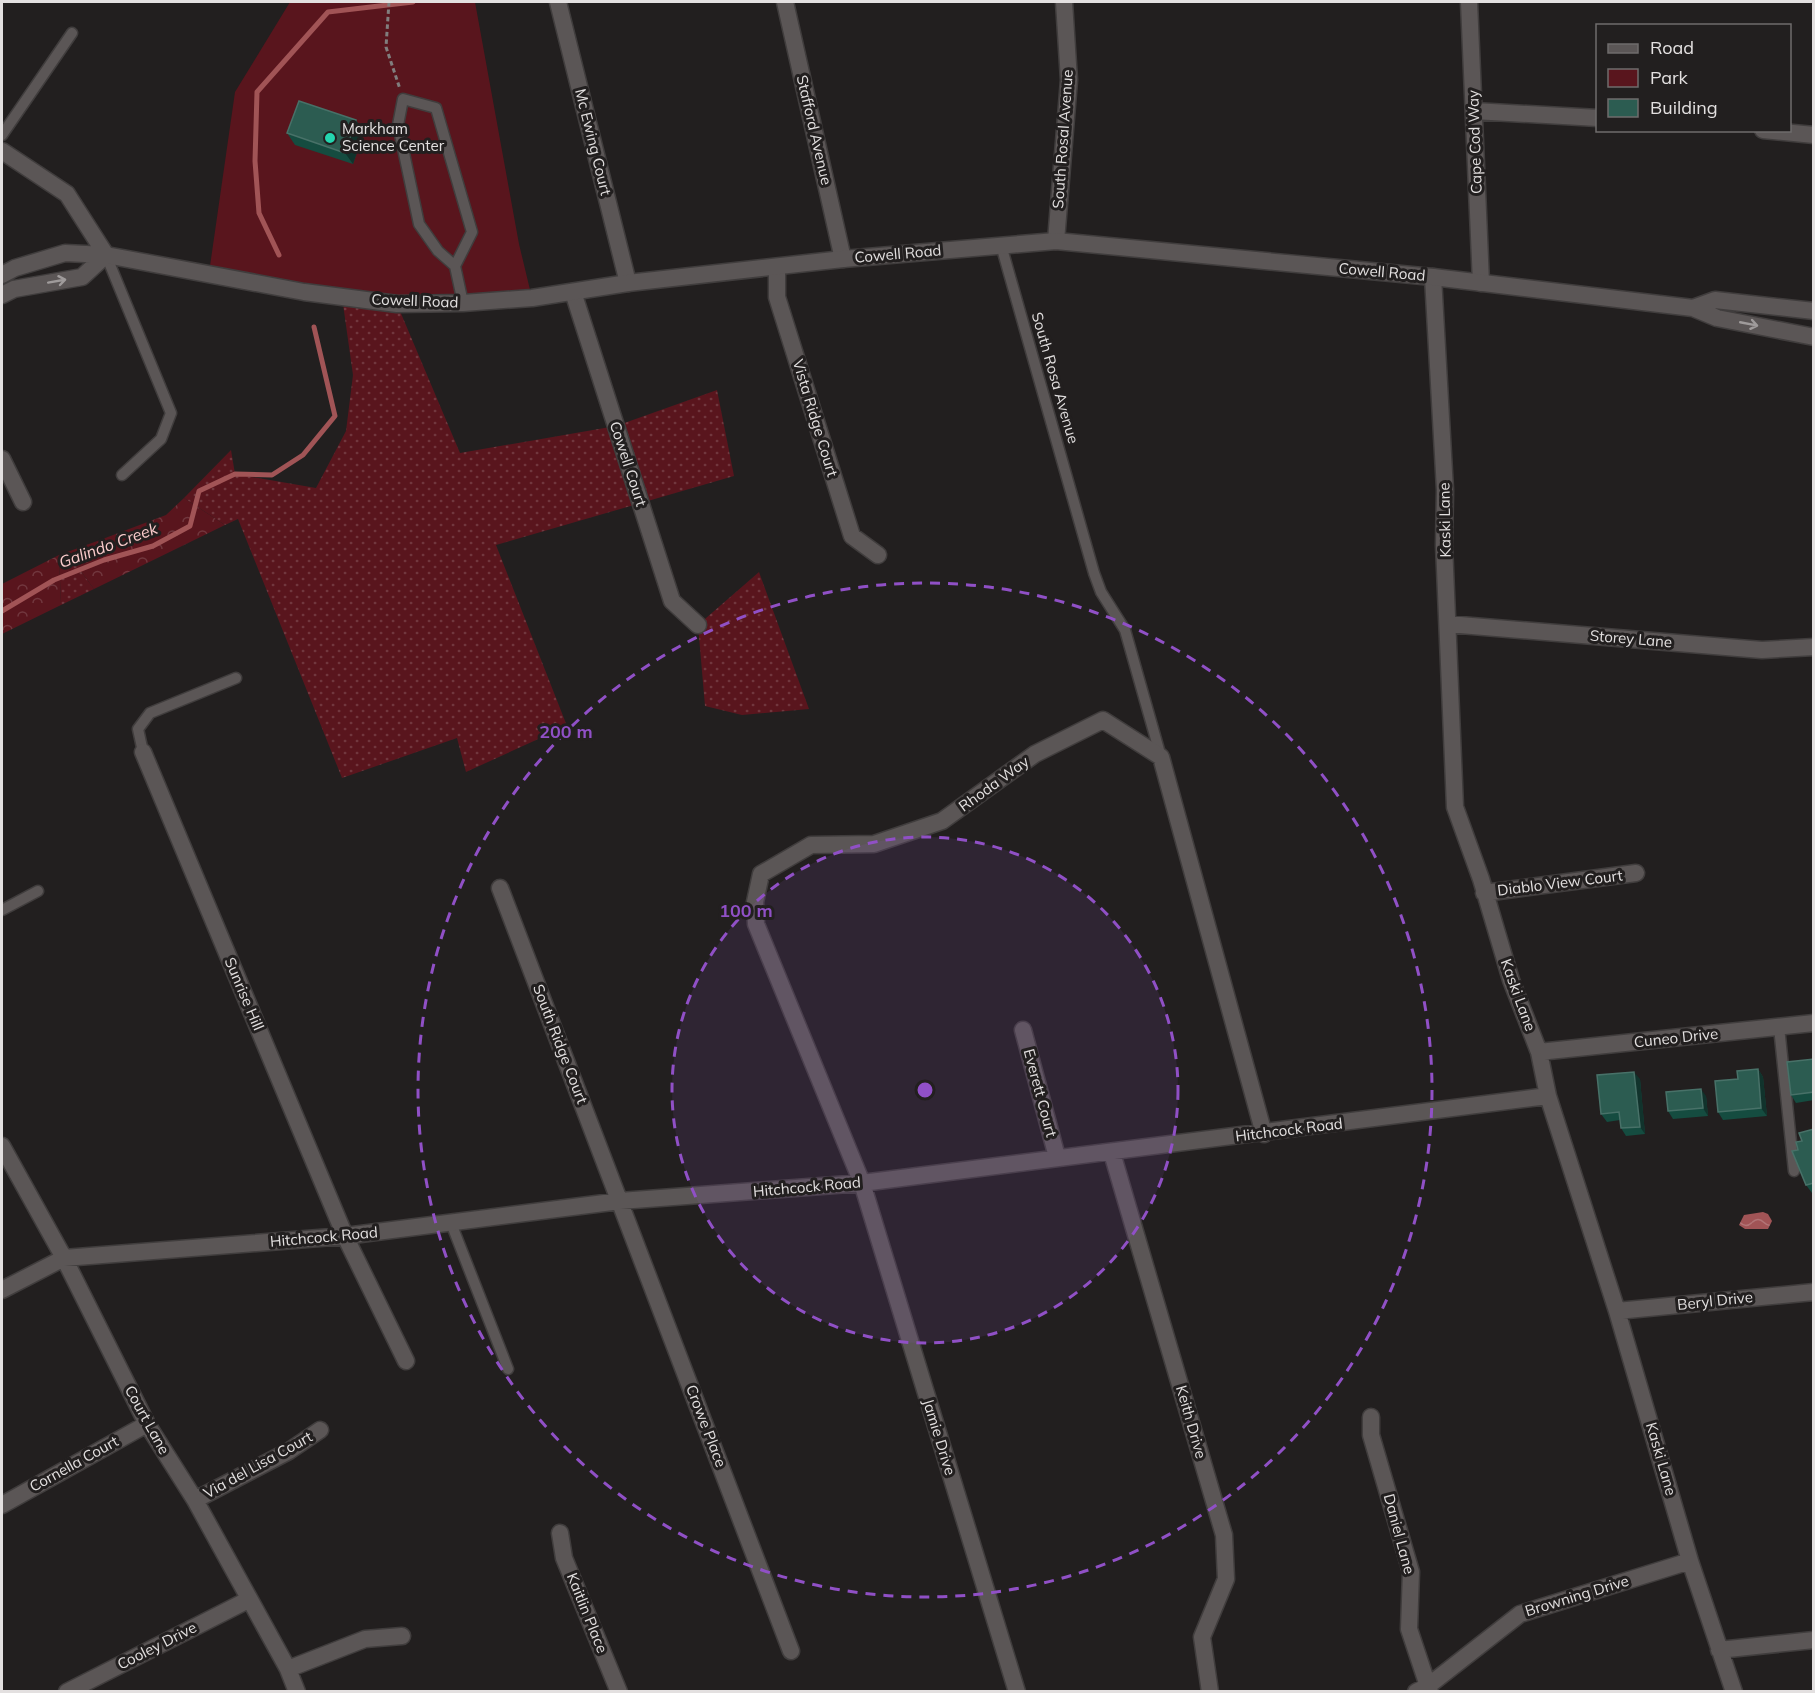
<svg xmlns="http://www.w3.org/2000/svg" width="1815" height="1693" font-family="Mulish,sans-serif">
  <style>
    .grass { fill: url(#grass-dots) }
    .forest { fill: url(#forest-crowns) }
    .park { fill: #59151d }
    .water { fill: url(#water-waves) }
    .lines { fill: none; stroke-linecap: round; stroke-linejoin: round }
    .stream { stroke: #a15456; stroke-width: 5 }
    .service-casing { stroke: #403d3d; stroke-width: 13 }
    .minor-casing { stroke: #403d3d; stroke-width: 19 }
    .tertiary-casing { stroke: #403d3d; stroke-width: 19 }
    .path { stroke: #817e7e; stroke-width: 3; stroke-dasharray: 4.5 3; stroke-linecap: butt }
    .service { stroke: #5b5656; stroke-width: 10 }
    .minor { stroke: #5b5656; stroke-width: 16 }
    .tertiary { stroke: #5b5656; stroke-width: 16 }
    .wall { fill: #154c40 }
    .shaded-wall { fill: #11332c }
    .building { fill: #2c5c51; stroke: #487168; stroke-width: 1.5 }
    .oneway { stroke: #9f9b9b }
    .ring { fill: none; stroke: #9050c6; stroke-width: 3; stroke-dasharray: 10 8 }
    .poi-dot { fill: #24d5ae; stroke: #221f1f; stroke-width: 2 }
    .labels { text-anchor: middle; stroke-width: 6; stroke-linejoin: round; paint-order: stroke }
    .poi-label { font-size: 15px; fill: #e3e0e0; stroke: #221f1f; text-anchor: start }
    .street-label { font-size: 15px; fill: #e3e0e0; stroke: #221f1f }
    .water-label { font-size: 16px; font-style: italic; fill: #fccdcd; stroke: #221f1f }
    .centre { fill: #9050c6; stroke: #221f1f; stroke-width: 3 }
    .ring-label { font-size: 18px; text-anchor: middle; font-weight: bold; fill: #9050c6; stroke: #221f1f; stroke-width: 6; stroke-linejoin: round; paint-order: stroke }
  </style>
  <defs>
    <pattern id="grass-dots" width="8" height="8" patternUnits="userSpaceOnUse" patternTransform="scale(1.5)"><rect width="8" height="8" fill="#59151d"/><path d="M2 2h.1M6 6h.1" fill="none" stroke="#71373e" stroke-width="1.8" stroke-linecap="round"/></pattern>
    <pattern id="forest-crowns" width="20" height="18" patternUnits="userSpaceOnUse" patternTransform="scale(1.5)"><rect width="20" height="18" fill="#59151d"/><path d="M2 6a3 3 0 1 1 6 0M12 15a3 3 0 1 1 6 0" fill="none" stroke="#71373e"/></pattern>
    <pattern id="water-waves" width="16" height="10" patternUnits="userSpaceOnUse" patternTransform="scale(1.5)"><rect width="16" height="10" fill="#a15456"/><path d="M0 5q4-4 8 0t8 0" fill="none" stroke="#b27476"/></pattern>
  </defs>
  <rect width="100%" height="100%" fill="#221f1f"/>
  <path class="grass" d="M342,297L397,304L460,453L616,426L717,390L734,476L496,545L567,726L466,772L457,738L342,778L238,519L225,525L184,498L231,450L235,474L316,488L346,431L353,375Z
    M100,540L80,570L94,589L61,605L59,555Z
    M759,572L809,709L742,715L705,706L698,625Z"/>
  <path class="forest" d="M184,498L225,525L94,589L80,570L100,540L166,515Z
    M59,555L61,605L2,634V584Z"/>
  <path class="park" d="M290,2H475L519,244L532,298L397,304L209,273L235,92Z"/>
  <path class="water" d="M1763,1212L1768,1214L1772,1221L1768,1229H1745L1739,1225L1744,1215Z"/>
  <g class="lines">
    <path class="stream" d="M279,255L259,213L255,161L257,92L328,12L413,2
      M2,611L54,580L104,560L153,546L190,526L199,491L235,474L272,475L303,455L335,416L314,327"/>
    <g class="service-casing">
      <path id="service" d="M2,135L72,33
        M1001,245L1094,573L1101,592L1125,630L1161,757
        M106,255L171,413L161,439L122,475
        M455,266L472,232L436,108L403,99L398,125L419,224L438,251L455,266L463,303
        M143,752L138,729L150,713L236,678
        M2,910L38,891
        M1779,1027L1794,1171
        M451,1223L508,1369"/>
    </g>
    <g class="minor-casing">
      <path id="minor" d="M558,2L628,283
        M785,2L843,259
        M1469,2L1481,283
        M1474,111L1598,118
        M1763,130L1814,135
        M1056,241L1069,80L1064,2
        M777,267V297L852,536L878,555
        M1433,277L1445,490L1444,545L1455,807L1481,879L1511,980L1539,1052L1548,1096L1617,1311L1690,1561L1734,1692
        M573,292L672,601L698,625
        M2,459L23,502
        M1448,624L1762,650L1814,647
        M143,752L345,1236L406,1361
        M500,888L791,1651
        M1484,893L1636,873
        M1023,1030L1057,1157
        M1539,1052L1814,1023
        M2,1146L64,1258L147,1424L195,1500L288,1669L297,1692
        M1112,1153L1224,1535L1226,1579L1202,1637L1210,1692
        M2,1290L64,1258L345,1236L620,1201L862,1183L1548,1096
        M1617,1311L1814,1292
        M1371,1417V1435L1411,1572L1409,1629L1430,1692
        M195,1500L289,1451L320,1430
        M2,1505L147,1424
        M560,1533L564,1558L619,1692
        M1719,1650L1814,1640
        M288,1669L365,1639L402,1636
        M67,1692L248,1600
        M1017,1692L862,1183L756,924L755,902L761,874L811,845L874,844L942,821L1035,754L1103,720L1161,757L1264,1134
        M1416,1692L1428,1686L1520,1614L1690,1561"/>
    </g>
    <g class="tertiary-casing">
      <path id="tertiary" d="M2,151L67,194L106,255
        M2,275L15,268L65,253L106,255L304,292L397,304L463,303L532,298L628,283L843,259L1056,241L1433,277L1693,308L1717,318L1814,337
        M2,295L14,289L82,277L106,255
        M1693,308L1715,300L1814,311"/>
    </g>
    <path class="path" d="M389,2L386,47L400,89"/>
    <use href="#service" class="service"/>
    <use href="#minor" class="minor"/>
    <use href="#tertiary" class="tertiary"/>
  </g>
  <path class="wall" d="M364,132L353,164L295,145L287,133Z
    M1814,1059V1100L1796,1103L1791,1095Z
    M1758,1069L1763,1077L1767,1116L1723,1120L1718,1112L1738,1079Z
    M1640,1079L1645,1134L1626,1136L1621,1128L1620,1120L1607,1122L1601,1114Z
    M1706,1096L1708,1116L1673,1119L1668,1111Z
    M1814,1129V1192L1812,1193L1806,1185L1802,1141Z"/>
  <path class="shaded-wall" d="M356,120L364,132L353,164L345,153Z
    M1758,1069L1763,1077L1767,1116L1761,1108Z
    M1634,1072L1640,1079L1645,1134L1640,1127Z
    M1701,1089L1706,1096L1708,1116L1703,1108Z"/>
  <path class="building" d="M299,101L356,120L345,153L287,133Z
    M1814,1059V1092L1791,1095L1787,1062Z
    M1758,1069L1761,1108L1718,1112L1715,1081L1738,1079L1737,1071Z
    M1634,1072L1640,1127L1621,1128L1619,1112L1601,1114L1597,1075Z
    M1701,1089L1703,1108L1668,1111L1666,1092Z
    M1814,1129V1183L1806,1185L1792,1151L1798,1150L1796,1142L1802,1141L1799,1133Z"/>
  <defs><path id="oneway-shaft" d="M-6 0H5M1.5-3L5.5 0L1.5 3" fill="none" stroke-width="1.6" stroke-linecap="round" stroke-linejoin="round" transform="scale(1.5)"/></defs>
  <g class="oneway">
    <use href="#oneway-shaft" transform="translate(57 281) rotate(-10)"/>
    <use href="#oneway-shaft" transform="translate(1749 324) rotate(11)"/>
  </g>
  <circle cx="925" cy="1090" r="253" fill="#9050c6" fill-opacity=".12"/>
  <g class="ring">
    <circle cx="925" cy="1090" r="253"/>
    <circle cx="925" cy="1090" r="507"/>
  </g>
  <circle class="poi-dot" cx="330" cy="138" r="6"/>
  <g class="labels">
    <g class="poi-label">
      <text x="342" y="134">Markham<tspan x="342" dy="17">Science Center</tspan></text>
    </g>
    <g class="street-label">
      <text transform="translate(814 130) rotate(77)" y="5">Stafford Avenue</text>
      <text transform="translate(1063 139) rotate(-86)" y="5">South Rosal Avenue</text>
      <text transform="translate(593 142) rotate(76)" y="5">Mc Ewing Court</text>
      <text transform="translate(1475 142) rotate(-92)" y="5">Cape Cod Way</text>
      <text transform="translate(898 254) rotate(-5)" y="5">Cowell Road</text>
      <text transform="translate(1382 272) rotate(5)" y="5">Cowell Road</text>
      <text transform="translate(415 301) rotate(2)" y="5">Cowell Road</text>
      <text transform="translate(1055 378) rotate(74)" y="5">South Rosa Avenue</text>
      <text transform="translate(815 418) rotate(73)" y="5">Vista Ridge Court</text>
      <text transform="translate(628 464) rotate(72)" y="5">Cowell Court</text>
      <text transform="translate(1445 520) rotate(-91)" y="5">Kaski Lane</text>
      <text transform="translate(1631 639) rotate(5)" y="5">Storey Lane</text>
      <text transform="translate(994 784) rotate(-36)" y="5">Rhoda Way</text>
      <text transform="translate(1560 883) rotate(-7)" y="5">Diablo View Court</text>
      <text transform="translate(244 994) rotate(67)" y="5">Sunrise Hill</text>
      <text transform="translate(1518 995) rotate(70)" y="5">Kaski Lane</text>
      <text transform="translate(1676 1038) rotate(-6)" y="5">Cuneo Drive</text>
      <text transform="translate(560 1044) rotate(69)" y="5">South Ridge Court</text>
      <text transform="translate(1040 1093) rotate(75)" y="5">Everett Court</text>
      <text transform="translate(1289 1130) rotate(-7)" y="5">Hitchcock Road</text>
      <text transform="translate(807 1187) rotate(-5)" y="5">Hitchcock Road</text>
      <text transform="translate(324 1237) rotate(-5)" y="5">Hitchcock Road</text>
      <text transform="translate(1715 1301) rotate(-6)" y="5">Beryl Drive</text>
      <text transform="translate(147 1420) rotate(61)" y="5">Court Lane</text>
      <text transform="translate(1191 1422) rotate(74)" y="5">Keith Drive</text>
      <text transform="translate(706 1426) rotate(69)" y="5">Crowe Place</text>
      <text transform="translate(939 1437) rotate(73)" y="5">Jamie Drive</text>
      <text transform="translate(1661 1459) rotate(74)" y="5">Kaski Lane</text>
      <text transform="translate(74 1464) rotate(-29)" y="5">Cornella Court</text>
      <text transform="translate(258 1465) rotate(-29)" y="5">Via del Lisa Court</text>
      <text transform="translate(1399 1534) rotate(75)" y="5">Daniel Lane</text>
      <text transform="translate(1577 1596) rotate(-17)" y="5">Browning Drive</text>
      <text transform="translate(587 1613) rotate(68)" y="5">Kaitlin Place</text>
      <text transform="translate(157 1646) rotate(-27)" y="5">Cooley Drive</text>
    </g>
    <g class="water-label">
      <text transform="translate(108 545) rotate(-20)" y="6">Galindo Creek</text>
    </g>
  </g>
  <circle cx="925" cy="1090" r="9" class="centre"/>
  <g class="ring-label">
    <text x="566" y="738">200 m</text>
    <text x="746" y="917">100 m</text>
  </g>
  <rect width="1815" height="1693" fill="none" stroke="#e3e0e0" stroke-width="6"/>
  <rect x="1596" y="24" width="195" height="108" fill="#221f1f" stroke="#6f6c6c" stroke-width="1.5"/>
  <rect x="1608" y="44" width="30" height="9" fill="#5b5656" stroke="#6f6c6c" stroke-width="1.5"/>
  <text x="1650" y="54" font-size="18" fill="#e3e0e0">Road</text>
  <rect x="1608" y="69" width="30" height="18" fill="#59151d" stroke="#6f6c6c" stroke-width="1.5"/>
  <text x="1650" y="84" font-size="18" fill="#e3e0e0">Park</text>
  <rect x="1608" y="99" width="30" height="18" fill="#2c5c51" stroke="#6f6c6c" stroke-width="1.5"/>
  <text x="1650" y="114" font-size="18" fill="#e3e0e0">Building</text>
</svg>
